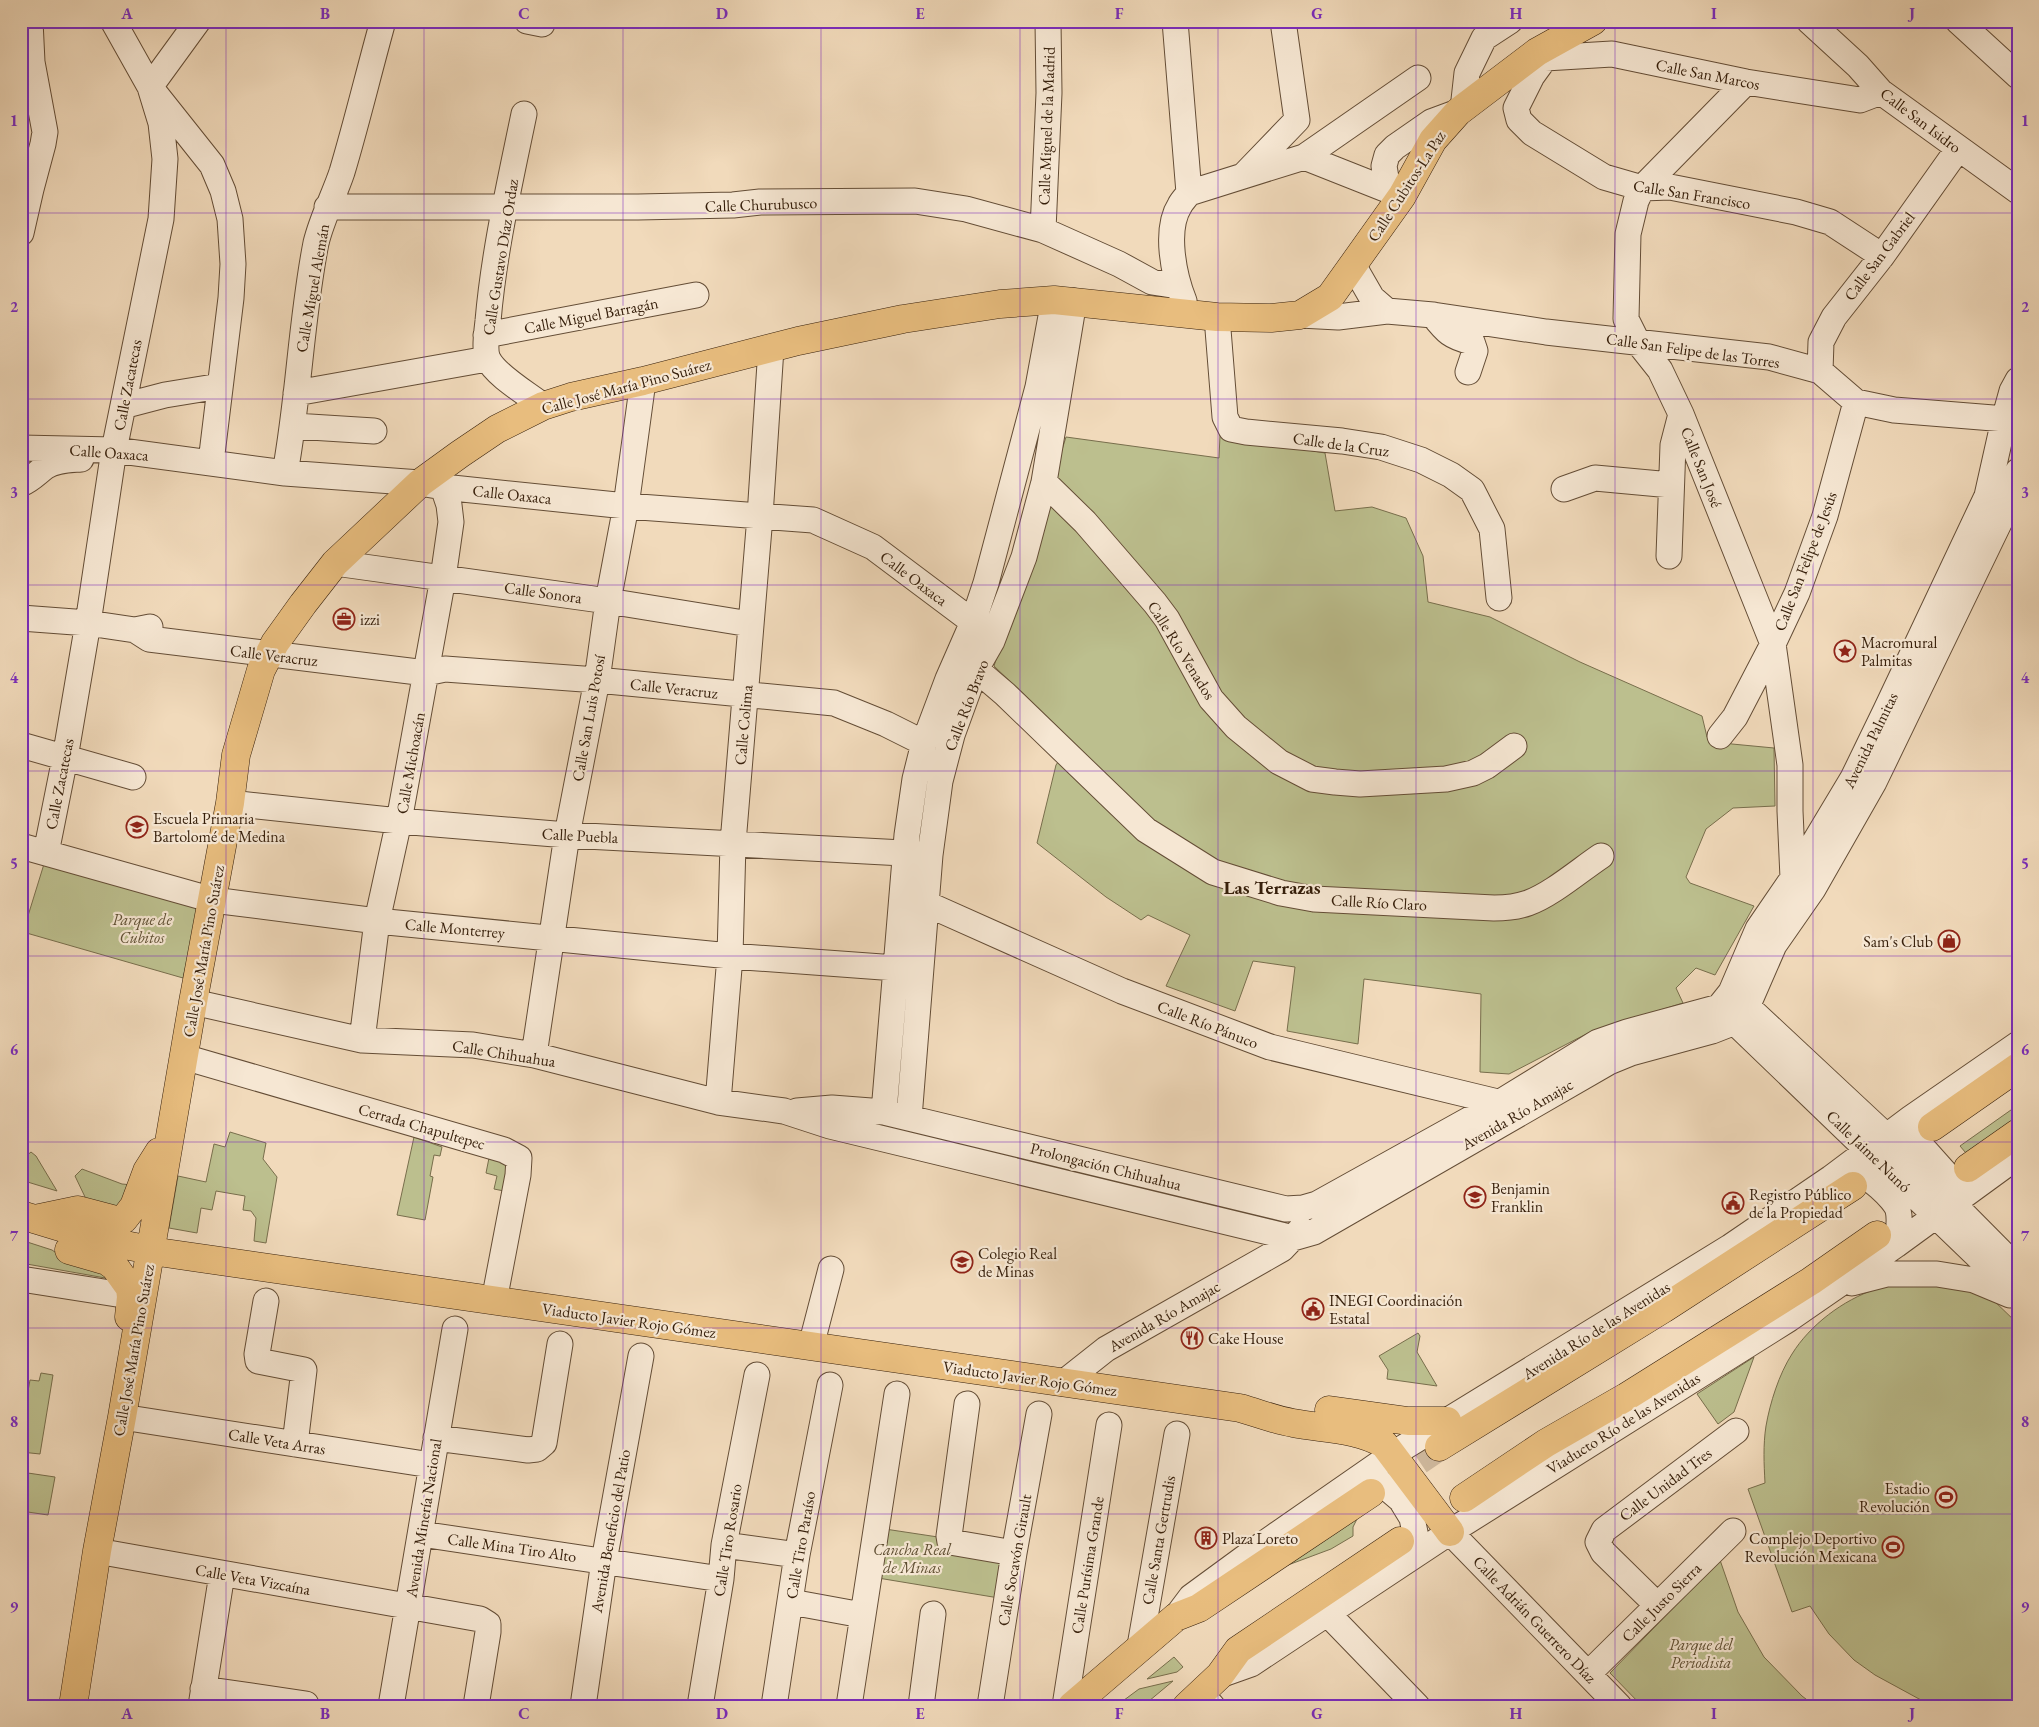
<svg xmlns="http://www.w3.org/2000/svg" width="2039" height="1727" font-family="'EB Garamond',serif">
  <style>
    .green { fill: #bcbf8e; stroke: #786e4c }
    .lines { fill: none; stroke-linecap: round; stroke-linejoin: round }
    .major-tunnel { stroke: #cbb498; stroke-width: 28; stroke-dasharray: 28 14; stroke-linecap: butt }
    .minor-casing { stroke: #644d36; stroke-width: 27 }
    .major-casing { stroke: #351e0a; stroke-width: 29 }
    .minor { stroke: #f6e7d3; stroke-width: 25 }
    .major { stroke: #e8bd7e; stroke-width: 28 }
    .grid { fill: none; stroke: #7b2cbf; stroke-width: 1; stroke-opacity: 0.55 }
    .labels { text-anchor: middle; stroke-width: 4.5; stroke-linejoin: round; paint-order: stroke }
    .street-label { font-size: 16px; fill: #351e0a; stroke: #f6e7d3 }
    .poi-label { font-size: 16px; fill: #351e0a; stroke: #f6e7d3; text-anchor: start }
    .park-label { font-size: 16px; font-style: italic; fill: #5e4e32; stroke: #f6e7d3 }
    .quarter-label { font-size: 19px; font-weight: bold; fill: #351e0a; stroke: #f6e7d3 }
    .neatline { fill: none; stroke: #7b2cbf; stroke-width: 2 }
    .grid-label { font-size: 16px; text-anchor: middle; font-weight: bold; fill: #7b2cbf }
  </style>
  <rect width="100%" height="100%" fill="#f1dabb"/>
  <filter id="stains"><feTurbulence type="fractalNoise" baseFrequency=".004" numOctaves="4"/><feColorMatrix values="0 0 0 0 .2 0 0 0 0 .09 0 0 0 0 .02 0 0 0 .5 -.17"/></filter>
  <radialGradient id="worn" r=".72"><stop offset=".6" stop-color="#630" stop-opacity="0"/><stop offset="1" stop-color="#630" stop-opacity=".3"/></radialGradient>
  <path class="green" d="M1220,435L1325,453L1335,511L1372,507L1406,518L1423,556L1428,602L1490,617L1580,662L1702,716L1707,737L1732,744L1774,748L1775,806L1733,808L1706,829L1686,877L1690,883L1754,906L1715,975L1696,968L1676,988L1683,1003L1592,1031L1509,1074L1480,1072L1481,994L1364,979L1358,1044L1287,1031L1295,967L1253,961L1235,1011L1166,986L1190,935L1148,915L1141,920L1106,897L1037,843L1056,765L1072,741L994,666L1066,437L1219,458Z
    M44,864L200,908L183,978L23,932Z
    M2018,1105V1124L1971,1159L1960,1146Z
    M230,1132L266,1143L263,1159L277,1177L266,1243L254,1241L256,1218L251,1211L243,1210L245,1196L216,1191L212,1210L201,1208L197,1233L169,1228L178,1176L206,1182L214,1144L225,1147Z
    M414,1137L442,1147L440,1156L434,1155L430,1176L433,1177L425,1220L397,1215Z
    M31,1152L36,1156L57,1191L21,1180V1160Z
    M489,1158L509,1163L504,1191L494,1189L497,1176L486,1173Z
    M82,1169L122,1184L133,1185L118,1213L86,1199L75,1176Z
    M21,1240L52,1250L65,1259L103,1271L111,1279L21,1263Z
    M1932,1280L1989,1296L2018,1324V1703L1932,1706L1875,1675L1854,1660L1829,1634L1810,1606L1792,1612L1748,1489L1765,1483C1764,1464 1763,1445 1766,1426C1770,1403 1779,1374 1792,1354C1810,1325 1843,1300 1876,1289C1894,1283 1913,1282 1932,1280Z
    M1418,1333L1420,1336L1417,1352L1437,1386L1387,1379L1388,1370L1379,1356Z
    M1754,1357L1734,1412L1718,1424L1697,1394Z
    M41,1373L53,1375L40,1454L21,1452V1430L30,1380L39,1381Z
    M21,1472L55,1477L48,1515L21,1511Z
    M1357,1519L1353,1527V1536L1331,1549L1288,1565Z
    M885,1529L938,1537L1004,1563L999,1598L878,1578Z
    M1720,1560L1738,1612L1764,1657L1802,1696L1815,1706H1642L1610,1673Z
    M1174,1657L1183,1667L1177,1672L1147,1679Z
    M1173,1681L1143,1706H1116L1139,1689Z"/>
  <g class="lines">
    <path class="major-tunnel" d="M1384,1484L1439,1447"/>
    <g class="minor-casing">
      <path id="minor" d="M113,21L150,87L212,165L223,191L230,219L233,264L231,298L211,462
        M527,21L542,24
        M1175,21L1189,193
        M1809,21L1858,66L1881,92L2018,191
        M1958,21L2018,76
        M1537,52L1545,58L1612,54L1746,82L1860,100L1881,92
        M1545,58L1532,76L1516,108L1519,120L1532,133L1604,177L1642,188L1670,187L1796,212L1830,222L1882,256
        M1746,82L1642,188L1636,201L1628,234L1626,319L1637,341L1660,370L1681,414L1773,644L1790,765V811L1793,878L1797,880
        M1463,109L1467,73L1484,38L1510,21
        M524,114C510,182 494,251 488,321C487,330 484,351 488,359C496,376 528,394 543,406
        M1304,157L1400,195
        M1245,174L1297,120L1283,21
        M1388,190L1384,166L1387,155L1395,147L1431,122L1458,112
        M1189,193L1304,157L1418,78
        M327,207H638L733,205L760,202L915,201L966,209L1043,230L1119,264L1152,282L1178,286
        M1043,230L1049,93L1048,21
        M21,233L31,189L43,144L45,132L32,62L30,21
        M1353,265L1372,298L1387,311
        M1184,301C1174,276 1164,230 1180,205C1182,201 1186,197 1189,193
        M1300,315L1338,317L1387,311L1433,315L1546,332L1769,357L1820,371L1856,402L1894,410L2018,420
        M1433,315C1446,332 1451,337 1472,342L1475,351L1468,372
        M1217,317L1225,417L1231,429L1246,432L1342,441L1381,447L1421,460L1451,475L1472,490L1492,529L1499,598
        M486,335L696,295
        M1820,371L1821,342L1834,317L1882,256L1958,149
        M296,393L487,359
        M123,406L165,395L220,386
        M294,426L374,431
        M21,448L114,450L285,473L420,483L443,487L626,506L813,520L873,547L973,622
        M285,473C299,397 301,319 316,243C322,218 334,196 342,172C357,122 369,71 383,21
        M1044,482L1085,522L1155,603L1167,619L1211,699L1236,727L1279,762L1312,779L1335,782L1360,784L1446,779L1473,773L1487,766L1514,746
        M21,484C31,480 37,473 45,467C55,460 68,460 81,459
        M1564,489L1595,478L1671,485
        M1669,556L1673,445L1681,414
        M335,563L608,601L750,624
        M21,618L88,623L135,630L150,627
        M135,630L149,639L426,673L445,669L597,680L834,703L886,724L924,743
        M964,659L1005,694L1146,830L1213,872L1281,893L1314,899L1494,908C1506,908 1517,907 1528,903C1551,895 1580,870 1601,856
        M1720,736L1735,717L1773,644L1797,593L1825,516L1856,402
        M21,745L133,777
        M230,803L399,821L567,835L922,854
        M21,846L213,900L377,921L730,956L896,968
        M46,853L65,758L88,623L114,450L161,219L165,159L161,123L150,87L198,21
        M912,900L927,904L1122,991L1270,1047L1506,1104
        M1736,996L1886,1136L2018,1269
        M193,1002L362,1040L473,1045L534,1055L718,1102L784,1111L830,1126L1293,1238L1314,1232L1609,1062L1631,1053L1712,1031L1735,1022L1747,1007L1774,945L1813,889L1874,782L2002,517L2016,480L2018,471
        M1723,1011L2018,1295
        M362,1040L377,921L399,821L443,578L451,522L449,505L443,487
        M534,1055L567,835L597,680L608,601L626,506L643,381
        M184,1057L504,1150L519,1158L518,1175L494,1301
        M718,1102L730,956L733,843L760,516L771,348
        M797,1111L832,1108L884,1112L1286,1209L1303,1208L1317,1204L1499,1103L1598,1042L1627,1032L1719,1007L1731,992L1758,929L1793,878L1853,778L1886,710L1987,496L2004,420L2012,391L2018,380
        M884,1112L907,835L915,779L924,743L948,679L973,622L986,583L1038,387L1054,300
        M909,1118L930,855L940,781L952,735L976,669L992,641L1024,557L1044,482L1074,301
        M1911,1118L1913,1129L1923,1148L1948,1176L1961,1183L1976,1186
        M1831,1178C1838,1176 1847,1173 1854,1173C1866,1172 1895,1199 1898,1210C1901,1222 1898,1233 1896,1245
        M21,1279L142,1298
        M1852,1283L1887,1274H1937L1974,1280L2010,1295
        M266,1301L257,1354L258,1361L304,1370L295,1444
        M811,1346L831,1269
        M1063,1383L1106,1349L1282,1249L1301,1229
        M967,1404L949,1536L950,1542L1014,1553
        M122,1417L431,1465
        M436,1438L528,1450L537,1449L544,1443L560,1344
        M1368,1472L1401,1500L1412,1518L1419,1552
        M1450,1532L1619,1706
        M421,1534L721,1579
        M724,1545L797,1555
        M97,1551L480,1619L488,1624V1632L476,1706
        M791,1602L862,1615
        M1657,1605L1603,1552L1598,1542L1604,1530L1736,1431
        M1327,1613L1417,1706
        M1176,1617L1191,1597L1262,1545L1393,1454L1730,1247L1831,1178L1911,1118L2018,1044
        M1140,1646L1177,1434
        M1588,1674L1733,1531
        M1220,1675L1251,1664L1450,1532L1789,1319L1896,1245L2018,1156
        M203,1689L306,1704
        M1200,1693L1212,1706
        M201,1706L222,1574
        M391,1706L455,1329
        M583,1706L604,1561L641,1356
        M700,1706L721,1579L724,1545L757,1375
        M774,1706L797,1555L830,1385
        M849,1706L897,1394
        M921,1706L933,1614
        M990,1706L1014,1553L1039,1414
        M1065,1706L1109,1425"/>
    </g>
    <g class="major-casing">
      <path id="major" d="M1932,1127L2018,1067
        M1968,1168L2018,1133
        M21,1215L110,1242L165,1253L1240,1408C1258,1413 1275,1420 1293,1423C1324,1429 1356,1428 1384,1444L1450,1532
        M35,1219L78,1210L116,1220L124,1219L134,1206L147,1171L159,1152
        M69,1250L107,1261L115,1267L130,1288L131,1297L129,1317
        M1329,1410L1408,1421H1447
        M1439,1447L1663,1309L1853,1186
        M1464,1498L1546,1443L1626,1397L1811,1281L1877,1235
        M73,1706L97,1551L122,1417L193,1002L230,803L236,755L261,670L275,643L303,604L335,563L420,483L460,454L497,429L543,406L571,397L643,381L798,341L903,319L1000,304L1054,300L1217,317L1271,318L1300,315L1330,297L1402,196L1433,140L1458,112L1537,52L1593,21
        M1072,1706L1176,1617L1199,1608L1371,1493
        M1187,1706L1220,1675L1238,1650L1400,1541"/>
    </g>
    <use href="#minor" class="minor"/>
    <use href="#major" class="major"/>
  </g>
  <path class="grid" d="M226,21V1706M424,21V1706M623,21V1706M821,21V1706M1020,21V1706M1218,21V1706M1416,21V1706M1615,21V1706M1813,21V1706M21,213H2018M21,399H2018M21,585H2018M21,771H2018M21,956H2018M21,1142H2018M21,1328H2018M21,1514H2018"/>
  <defs>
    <g id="office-ring" transform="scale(1.125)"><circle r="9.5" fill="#f6e7d3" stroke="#8f2418" stroke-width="1.5"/><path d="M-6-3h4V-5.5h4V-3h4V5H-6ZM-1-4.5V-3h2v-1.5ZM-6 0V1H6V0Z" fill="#8f2418"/></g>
    <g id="sight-ring" transform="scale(1.125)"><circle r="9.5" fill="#f6e7d3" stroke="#8f2418" stroke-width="1.5"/><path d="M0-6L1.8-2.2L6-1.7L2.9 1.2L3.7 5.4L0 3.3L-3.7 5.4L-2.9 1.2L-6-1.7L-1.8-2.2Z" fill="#8f2418"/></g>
    <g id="school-ring" transform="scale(1.125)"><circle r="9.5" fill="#f6e7d3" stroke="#8f2418" stroke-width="1.5"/><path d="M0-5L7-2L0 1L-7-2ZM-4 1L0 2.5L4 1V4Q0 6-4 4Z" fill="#8f2418"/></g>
    <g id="shop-ring" transform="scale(1.125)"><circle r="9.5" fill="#f6e7d3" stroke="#8f2418" stroke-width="1.5"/><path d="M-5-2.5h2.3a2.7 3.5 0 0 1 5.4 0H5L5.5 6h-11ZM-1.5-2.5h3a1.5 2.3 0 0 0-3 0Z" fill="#8f2418"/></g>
    <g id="civic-ring" transform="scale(1.125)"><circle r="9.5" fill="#f6e7d3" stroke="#8f2418" stroke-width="1.5"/><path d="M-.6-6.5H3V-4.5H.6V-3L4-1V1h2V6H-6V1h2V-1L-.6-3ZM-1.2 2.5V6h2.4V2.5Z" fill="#8f2418"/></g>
    <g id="restaurant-ring" transform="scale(1.125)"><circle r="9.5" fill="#f6e7d3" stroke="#8f2418" stroke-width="1.5"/><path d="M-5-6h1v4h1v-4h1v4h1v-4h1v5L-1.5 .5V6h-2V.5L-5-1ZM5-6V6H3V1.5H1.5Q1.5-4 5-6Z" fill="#8f2418"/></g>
    <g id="stadium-ring" transform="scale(1.125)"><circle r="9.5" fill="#f6e7d3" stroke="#8f2418" stroke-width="1.5"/><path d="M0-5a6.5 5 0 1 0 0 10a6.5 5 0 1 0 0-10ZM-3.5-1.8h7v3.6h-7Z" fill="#8f2418"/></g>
    <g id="building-ring" transform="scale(1.125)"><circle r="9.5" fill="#f6e7d3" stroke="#8f2418" stroke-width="1.5"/><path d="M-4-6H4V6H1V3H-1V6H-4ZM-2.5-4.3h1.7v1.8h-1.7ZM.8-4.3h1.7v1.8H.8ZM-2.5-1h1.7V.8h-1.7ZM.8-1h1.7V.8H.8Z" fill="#8f2418"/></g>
  </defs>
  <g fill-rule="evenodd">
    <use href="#office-ring" x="344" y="619"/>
    <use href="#sight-ring" x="1845" y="651"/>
    <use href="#school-ring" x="137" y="827"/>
    <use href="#shop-ring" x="1949" y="941"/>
    <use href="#school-ring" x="1475" y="1197"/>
    <use href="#civic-ring" x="1733" y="1203"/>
    <use href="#school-ring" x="962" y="1262"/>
    <use href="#civic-ring" x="1313" y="1309"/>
    <use href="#restaurant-ring" x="1192" y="1338"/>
    <use href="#stadium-ring" x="1946" y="1497"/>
    <use href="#building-ring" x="1206" y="1538"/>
    <use href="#stadium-ring" x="1893" y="1547"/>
  </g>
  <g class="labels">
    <g class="street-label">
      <text transform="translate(1708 74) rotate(11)" y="6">Calle San Marcos</text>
      <text transform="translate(1921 120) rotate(37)" y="6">Calle San Isidro</text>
      <text transform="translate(1046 126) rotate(-88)" y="6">Calle Miguel de la Madrid</text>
      <text transform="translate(1406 186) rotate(-57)" y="6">Calle Cubitos-La Paz</text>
      <text transform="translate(1692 194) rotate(9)" y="6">Calle San Francisco</text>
      <text transform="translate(761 204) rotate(-2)" y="6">Calle Churubusco</text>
      <text transform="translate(1879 256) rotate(-53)" y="6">Calle San Gabriel</text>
      <text transform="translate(500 257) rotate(-81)" y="6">Calle Gustavo Díaz Ordaz</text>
      <text transform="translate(312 288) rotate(-80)" y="6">Calle Miguel Alemán</text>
      <text transform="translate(591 315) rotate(-11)" y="6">Calle Miguel Barragán</text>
      <text transform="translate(1693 350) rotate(8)" y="6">Calle San Felipe de las Torres</text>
      <text transform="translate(127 385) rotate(-79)" y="6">Calle Zacatecas</text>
      <text transform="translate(626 386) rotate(-15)" y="6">Calle José María Pino Suárez</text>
      <text transform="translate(1341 444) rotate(8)" y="6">Calle de la Cruz</text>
      <text transform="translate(109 452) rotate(4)" y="6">Calle Oaxaca</text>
      <text transform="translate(1702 467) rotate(68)" y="6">Calle San José</text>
      <text transform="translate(512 494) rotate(6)" y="6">Calle Oaxaca</text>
      <text transform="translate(1805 561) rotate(-69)" y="6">Calle San Felipe de Jesús</text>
      <text transform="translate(914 578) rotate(37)" y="6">Calle Oaxaca</text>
      <text transform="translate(543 592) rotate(8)" y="6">Calle Sonora</text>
      <text transform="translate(1182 650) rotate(58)" y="6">Calle Río Venados</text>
      <text transform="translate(274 655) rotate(7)" y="6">Calle Veracruz</text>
      <text transform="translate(674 688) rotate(6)" y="6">Calle Veracruz</text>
      <text transform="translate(966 705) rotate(-69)" y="6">Calle Río Bravo</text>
      <text transform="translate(588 718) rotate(-80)" y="6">Calle San Luis Potosí</text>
      <text transform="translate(743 725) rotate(-85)" y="6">Calle Colima</text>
      <text transform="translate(1870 740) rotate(-64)" y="6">Avenida Palmitas</text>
      <text transform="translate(410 763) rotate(-80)" y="6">Calle Michoacán</text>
      <text transform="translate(59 784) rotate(-79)" y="6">Calle Zacatecas</text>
      <text transform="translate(580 835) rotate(3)" y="6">Calle Puebla</text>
      <text transform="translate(1379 902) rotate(3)" y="6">Calle Río Claro</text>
      <text transform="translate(455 928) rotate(5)" y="6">Calle Monterrey</text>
      <text transform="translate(203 951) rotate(-80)" y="6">Calle José María Pino Suárez</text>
      <text transform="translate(1208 1024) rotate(21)" y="6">Calle Río Pánuco</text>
      <text transform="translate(504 1053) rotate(9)" y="6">Calle Chihuahua</text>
      <text transform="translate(1517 1114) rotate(-30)" y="6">Avenida Río Amajac</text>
      <text transform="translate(422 1126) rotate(16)" y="6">Cerrada Chapultepec</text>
      <text transform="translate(1869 1151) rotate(44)" y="6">Calle Jaime Nunó</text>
      <text transform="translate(1106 1166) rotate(14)" y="6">Prolongación Chihuahua</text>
      <text transform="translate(1164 1316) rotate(-30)" y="6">Avenida Río Amajac</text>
      <text transform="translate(629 1320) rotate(8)" y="6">Viaducto Javier Rojo Gómez</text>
      <text transform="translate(1596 1330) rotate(-32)" y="6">Avenida Río de las Avenidas</text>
      <text transform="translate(133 1350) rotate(-80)" y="6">Calle José María Pino Suárez</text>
      <text transform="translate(1030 1378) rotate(8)" y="6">Viaducto Javier Rojo Gómez</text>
      <text transform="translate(1623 1423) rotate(-32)" y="6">Viaducto Río de las Avenidas</text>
      <text transform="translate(277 1441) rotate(9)" y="6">Calle Veta Arras</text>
      <text transform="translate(1665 1484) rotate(-37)" y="6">Calle Unidad Tres</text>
      <text transform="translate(423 1518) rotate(-81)" y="6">Avenida Minería Nacional</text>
      <text transform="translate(610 1531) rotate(-80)" y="6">Avenida Beneficio del Patio</text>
      <text transform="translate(727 1540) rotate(-81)" y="6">Calle Tiro Rosario</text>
      <text transform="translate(1158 1540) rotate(-80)" y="6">Calle Santa Gertrudis</text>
      <text transform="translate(800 1545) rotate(-80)" y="6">Calle Tiro Paraíso</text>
      <text transform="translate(512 1547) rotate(8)" y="6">Calle Mina Tiro Alto</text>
      <text transform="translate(1014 1560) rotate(-80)" y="6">Calle Socavón Girault</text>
      <text transform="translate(1087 1565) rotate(-81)" y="6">Calle Purísima Grande</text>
      <text transform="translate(253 1579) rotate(10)" y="6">Calle Veta Vizcaína</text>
      <text transform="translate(1661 1602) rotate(-45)" y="6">Calle Justo Sierra</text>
      <text transform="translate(1535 1619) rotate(46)" y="6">Calle Adrián Guerrero Díaz</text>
    </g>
    <g class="poi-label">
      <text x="360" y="625">izzi</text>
      <text x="1861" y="648">Macromural<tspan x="1861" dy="18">Palmitas</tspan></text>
      <text x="153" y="824">Escuela Primaria<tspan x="153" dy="18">Bartolomé de Medina</tspan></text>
      <text x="1933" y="947" text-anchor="end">Sam's Club</text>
      <text x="1491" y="1194">Benjamin<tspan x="1491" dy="18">Franklin</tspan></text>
      <text x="1749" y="1200">Registro Público<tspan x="1749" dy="18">de la Propiedad</tspan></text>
      <text x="978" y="1259">Colegio Real<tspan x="978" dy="18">de Minas</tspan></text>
      <text x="1329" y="1306">INEGI Coordinación<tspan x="1329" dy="18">Estatal</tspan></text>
      <text x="1208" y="1344">Cake House</text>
      <text x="1930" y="1494" text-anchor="end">Estadio<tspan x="1930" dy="18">Revolución</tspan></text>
      <text x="1222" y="1544">Plaza Loreto</text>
      <text x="1877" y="1544" text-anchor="end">Complejo Deportivo<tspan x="1877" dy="18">Revolución Mexicana</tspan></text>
    </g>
    <g class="park-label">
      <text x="142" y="925">Parque de<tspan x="142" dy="18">Cubitos</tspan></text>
      <text x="912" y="1555">Cancha Real<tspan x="912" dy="18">de Minas</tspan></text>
      <text x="1701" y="1650">Parque del<tspan x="1701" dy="18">Periodista</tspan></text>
    </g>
    <g class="quarter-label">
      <text x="1272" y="894">Las Terrazas</text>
    </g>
  </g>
  <rect width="2039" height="1727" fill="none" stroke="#f1dabb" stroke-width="55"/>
  <rect x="28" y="28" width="1984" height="1672" class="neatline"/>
  <g class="grid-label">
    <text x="127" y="19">A</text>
    <text x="325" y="19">B</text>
    <text x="524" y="19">C</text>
    <text x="722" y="19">D</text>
    <text x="920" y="19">E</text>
    <text x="1119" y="19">F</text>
    <text x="1317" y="19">G</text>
    <text x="1516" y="19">H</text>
    <text x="1714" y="19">I</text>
    <text x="1912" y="19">J</text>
    <text x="14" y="126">1</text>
    <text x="2025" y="126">1</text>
    <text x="14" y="312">2</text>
    <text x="2025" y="312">2</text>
    <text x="14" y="498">3</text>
    <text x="2025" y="498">3</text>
    <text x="14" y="683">4</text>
    <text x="2025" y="683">4</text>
    <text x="14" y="869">5</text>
    <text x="2025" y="869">5</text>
    <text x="14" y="1055">6</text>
    <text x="2025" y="1055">6</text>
    <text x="14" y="1241">7</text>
    <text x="2025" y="1241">7</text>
    <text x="14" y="1427">8</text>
    <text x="2025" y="1427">8</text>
    <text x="14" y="1612">9</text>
    <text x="2025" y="1612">9</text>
    <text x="127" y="1719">A</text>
    <text x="325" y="1719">B</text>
    <text x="524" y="1719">C</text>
    <text x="722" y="1719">D</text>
    <text x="920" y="1719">E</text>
    <text x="1119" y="1719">F</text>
    <text x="1317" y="1719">G</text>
    <text x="1516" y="1719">H</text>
    <text x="1714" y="1719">I</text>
    <text x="1912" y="1719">J</text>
  </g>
  <rect width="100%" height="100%" filter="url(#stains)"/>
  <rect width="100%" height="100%" fill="url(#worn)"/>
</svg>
